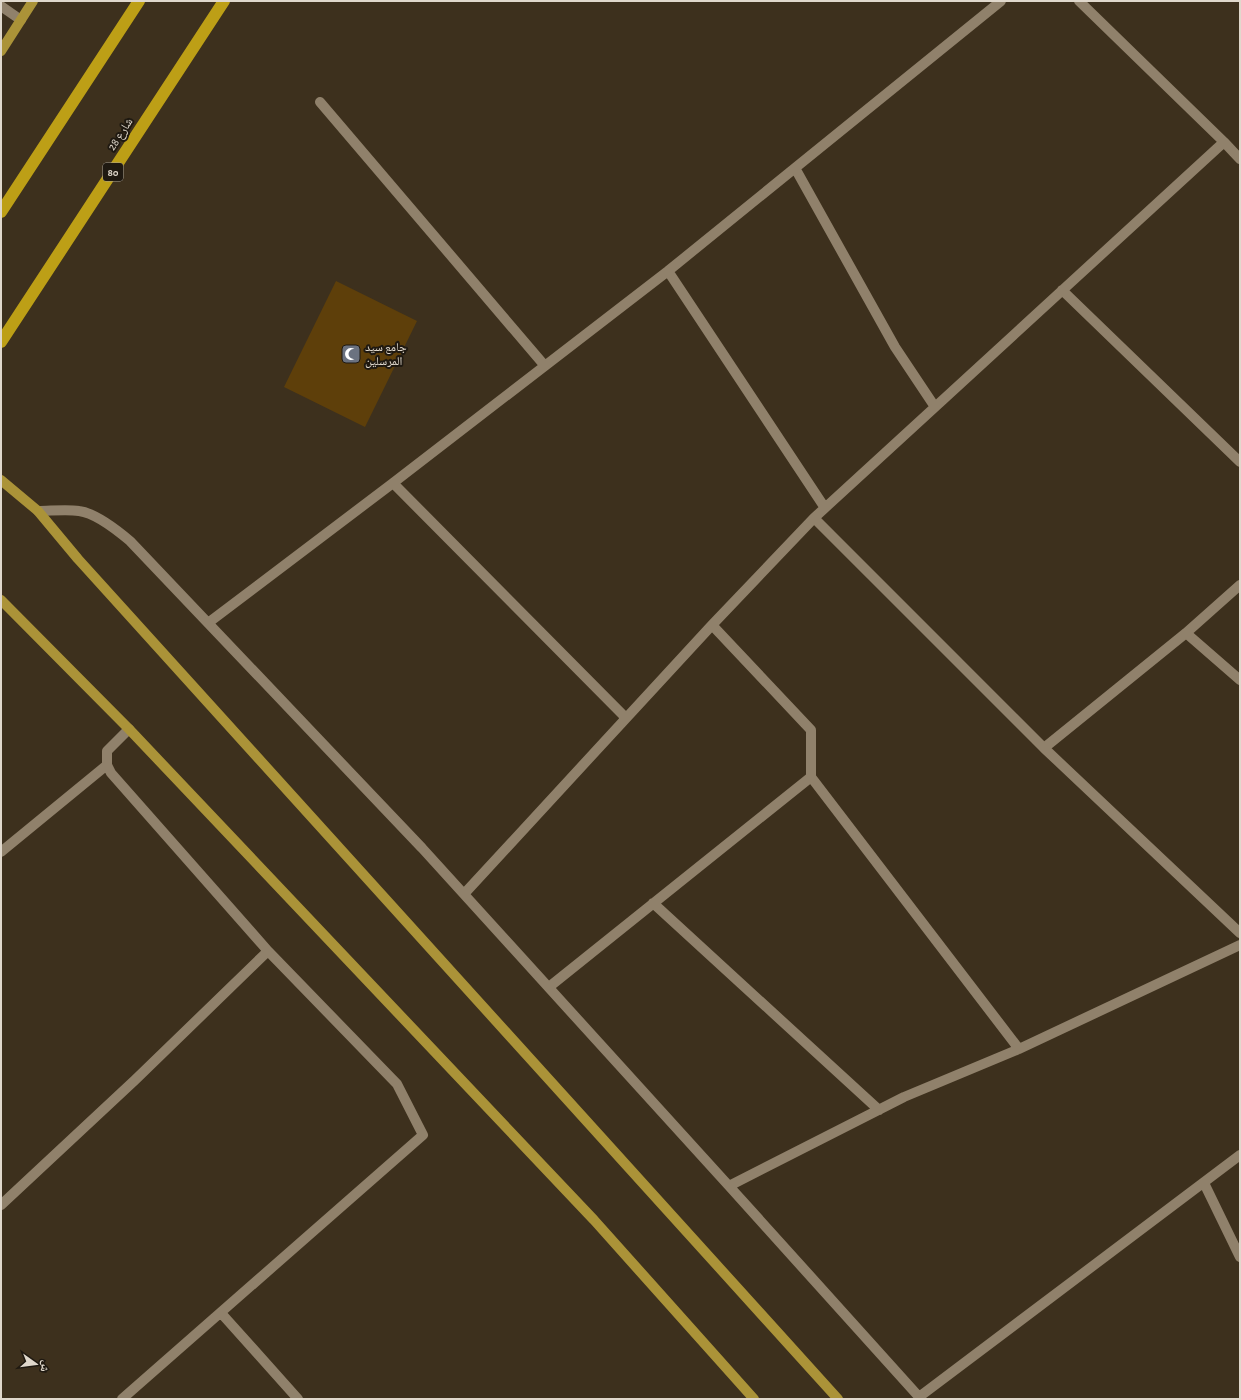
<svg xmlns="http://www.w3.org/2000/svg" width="1241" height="1400" font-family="'Alegreya Sans','Noto Naskh Arabic',sans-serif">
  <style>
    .building { fill: #5e3f0a }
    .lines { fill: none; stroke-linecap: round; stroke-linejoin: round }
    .minor { stroke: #90816b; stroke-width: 10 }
    .major { stroke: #ab9338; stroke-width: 10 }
    .highway { stroke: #bd9f16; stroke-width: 12 }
    .labels { text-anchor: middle; stroke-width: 4; stroke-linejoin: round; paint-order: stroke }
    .shield { fill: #1f1911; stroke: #a69f94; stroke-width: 1 }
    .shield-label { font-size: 11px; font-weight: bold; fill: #e0d8cc }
    .street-label { font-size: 12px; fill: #e0d8cc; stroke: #1f1911 }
    .poi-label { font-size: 12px; fill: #e0d8cc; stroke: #1f1911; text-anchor: start }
  </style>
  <rect width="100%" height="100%" fill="#3d301d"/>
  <path class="building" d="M336,281L417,321L365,427L284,387Z"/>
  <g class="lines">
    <path class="minor" d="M1079,1L1224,142L1240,159
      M1,6L21,20
      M320,102L545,366
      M795,168L895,347L935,407
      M668,271L825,508
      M1062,290L1240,462
      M393,483L626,718
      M38,511C50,511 67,509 79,511C96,513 117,530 130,541L422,848L729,1186L921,1399
      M814,518L1044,748L1240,933
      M208,623L393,483L668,271L1001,1
      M712,625L811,730V777L1019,1049
      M1186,633L1240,680
      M1044,748L1186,633L1240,585
      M1,852L107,765
      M464,894L712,625L814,518L1224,142
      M653,903L879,1110
      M549,987L811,777
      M1204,1183L1240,1257
      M729,1186L904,1097L1019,1049L1240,945
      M1,1205L135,1080L268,951
      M221,1313L298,1399
      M919,1397L1240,1155
      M122,1399L423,1135L397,1084L268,951L111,773L107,765V751L129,729"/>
    <path class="major" d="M1,51L33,1
      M1,480L38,511L78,559L838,1399
      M1,600L129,729L594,1220L754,1399"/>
    <path class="highway" d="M1,212L139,1
      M1,342L224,1"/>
  </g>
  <defs>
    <g id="mosque-square" transform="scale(1)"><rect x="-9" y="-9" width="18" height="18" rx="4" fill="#6b7280" stroke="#1f1911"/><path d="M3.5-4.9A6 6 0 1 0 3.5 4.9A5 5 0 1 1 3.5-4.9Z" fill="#fff"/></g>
  </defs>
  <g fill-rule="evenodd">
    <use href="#mosque-square" x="351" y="354"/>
  </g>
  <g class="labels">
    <rect class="shield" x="103" y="163" width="20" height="18" rx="3"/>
    <g class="shield-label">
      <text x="113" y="176">80</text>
    </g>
    <g class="street-label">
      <text transform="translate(120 134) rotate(-57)" y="4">شارع 28</text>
    </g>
    <g class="poi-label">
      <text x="365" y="351">جامع سيد<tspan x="365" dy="14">المرسلين</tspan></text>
    </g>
  </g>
  <rect width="1241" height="1400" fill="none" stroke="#e0d8cc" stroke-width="4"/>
  <g transform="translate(36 1364) rotate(104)" stroke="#1f1911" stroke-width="3" paint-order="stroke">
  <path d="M0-3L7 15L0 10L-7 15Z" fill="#e0d8cc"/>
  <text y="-6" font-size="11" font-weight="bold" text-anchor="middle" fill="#e0d8cc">ش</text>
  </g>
</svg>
